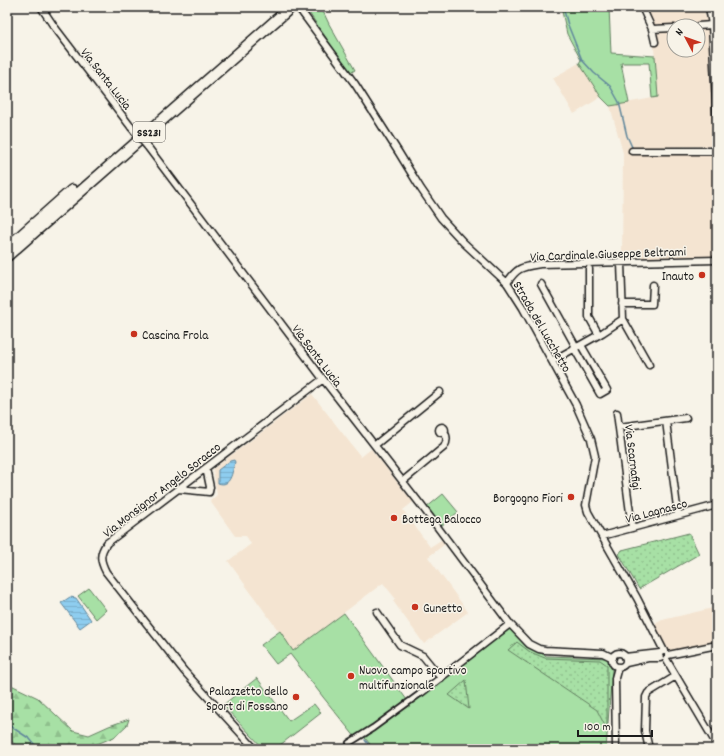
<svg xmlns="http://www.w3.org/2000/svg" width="724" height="756" font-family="Dekko,sans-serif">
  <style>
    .built { fill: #f4e4d1; fill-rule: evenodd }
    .green { fill: #a7e0a5; stroke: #627e60 }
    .forest { fill: url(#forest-firs); stroke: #627e60 }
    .park { fill: url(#park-dots); stroke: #627e60 }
    .water { fill: url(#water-rules); stroke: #60869b }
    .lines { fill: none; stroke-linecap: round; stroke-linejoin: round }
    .stream { stroke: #60869b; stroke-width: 1.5 }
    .pedestrian-casing { stroke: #1c1c1c; stroke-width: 8 }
    .minor-casing { stroke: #1c1c1c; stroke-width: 9 }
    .trunk-casing { stroke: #1c1c1c; stroke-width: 13 }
    .pedestrian { stroke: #f7f3e8; stroke-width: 4.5 }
    .minor { stroke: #f7f3e8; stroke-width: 6 }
    .trunk { stroke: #f7f3e8; stroke-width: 10 }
    .minor-bridge-casing { stroke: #1c1c1c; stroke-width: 9; stroke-linecap: butt }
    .minor-bridge { stroke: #f7f3e8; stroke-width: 6 }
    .poi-dot { fill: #c8321e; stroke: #f7f3e8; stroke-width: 1.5 }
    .labels { text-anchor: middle; stroke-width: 3; stroke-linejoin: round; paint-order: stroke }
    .shield { fill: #f7f3e8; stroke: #5e5c59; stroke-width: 1 }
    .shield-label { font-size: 12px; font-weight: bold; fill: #1c1c1c }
    .street-label { font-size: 13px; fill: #1c1c1c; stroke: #f7f3e8 }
    .poi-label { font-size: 13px; fill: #1c1c1c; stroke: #f7f3e8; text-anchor: start }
  </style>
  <defs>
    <pattern id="forest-firs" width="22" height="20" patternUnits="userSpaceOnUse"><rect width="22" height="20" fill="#a7e0a5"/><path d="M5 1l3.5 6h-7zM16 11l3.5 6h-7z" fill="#8fc08d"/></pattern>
    <pattern id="park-dots" width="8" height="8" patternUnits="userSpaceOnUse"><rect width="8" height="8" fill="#a7e0a5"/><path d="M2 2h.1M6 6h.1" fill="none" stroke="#8fc08d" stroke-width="1.8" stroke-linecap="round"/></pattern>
    <pattern id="water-rules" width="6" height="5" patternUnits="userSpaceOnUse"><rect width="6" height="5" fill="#8ecdef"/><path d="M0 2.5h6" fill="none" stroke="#7aafcc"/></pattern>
  </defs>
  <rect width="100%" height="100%" fill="#f7f3e8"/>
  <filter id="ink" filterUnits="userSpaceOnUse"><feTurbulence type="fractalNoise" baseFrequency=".025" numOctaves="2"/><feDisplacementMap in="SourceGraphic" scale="8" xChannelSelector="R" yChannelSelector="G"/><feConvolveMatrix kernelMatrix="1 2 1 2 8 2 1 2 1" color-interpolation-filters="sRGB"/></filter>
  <g filter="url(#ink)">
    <path class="built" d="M640,7H702L709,23L717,146L654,147V155L717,154V257L622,260L623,153L610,106L658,97L653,35ZM674,26H698V50H674Z
      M579,63L601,97L574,114L553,78Z
      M312,394L361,457L371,449L413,502L403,510L430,547L441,540L445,544L428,557L468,612L424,644L393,601L395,598L383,583L293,651L228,561L251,544L246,536H235L210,501L217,495L213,469Z
      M717,607V641L667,652L654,625L658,621Z"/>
    <path class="green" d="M305,7H321L329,24L355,70L350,73Z
      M561,7H609L611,53L655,56L658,97L652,98L649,63H621L629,103L610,106L601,97L579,63L581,60L567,34Z
      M443,494L458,512L440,527L426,508Z
      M89,588L106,610L96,619L78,596Z
      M344,613L407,700L356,738L323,697L290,654L276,664L261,645L280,631L293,651Z
      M510,628L528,646L546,656L607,658L612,670L606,749H374L365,738L374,731V730L395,713L396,715Z
      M257,678L289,721L314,704L321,713L275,749H264L223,705Z"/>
    <path class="forest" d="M7,683L38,698L73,731L89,735L109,726L129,719L127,725L114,737L85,749H20L7,737Z"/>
    <path class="park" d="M689,533L699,554L639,589L619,554L622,550Z
      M517,642L530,652L545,658L600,660L607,665V730L597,710L508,650Z
      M466,680L469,709L449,695Z"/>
    <path class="water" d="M234,460L235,462C232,472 231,488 218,483V470L230,461Z
      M70,597L76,598L91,620L80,628L61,603Z"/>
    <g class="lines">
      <path class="stream" d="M563,7L568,25L582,60L594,73L610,86L619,102L627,136L632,147
        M7,724L30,739L38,749
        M365,740L372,749"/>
      <g class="pedestrian-casing">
        <path id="pedestrian" d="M349,743L373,728L421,693"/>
      </g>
      <g class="minor-casing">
        <path id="minor" d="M41,7L53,25L131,127
          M298,7L355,84L399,153L421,189L441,218L463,242L507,283L523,308L576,405L591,439L595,456L586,505L588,512L637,598L664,651
          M642,7L652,29L655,42
          M709,7L712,25L717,124
          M698,26L712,25
          M652,29L674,28
          M147,146L323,379L421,505L510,624L529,644L539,649L545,650L603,653L613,658
          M632,151H717
          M621,263L623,319
          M589,269V317L599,335
          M507,283C517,267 522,267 540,264L717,260
          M541,284L576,347
          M622,304H652L653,285
          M574,348L600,394L607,390L581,345
          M552,361L602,333L623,319L649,365
          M617,413L632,528
          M666,421L678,515
          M619,427L686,418
          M439 430a3 3 0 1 1 6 0a3 3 0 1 1-6 0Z
          M375,445L440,392
          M403,481L444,447C447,442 448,437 444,432
          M179,489L209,492L210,487L206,468
          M602,536L717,505
          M377,612L400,645L423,656L441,678
          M612 660a7 7 0 1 1 14 0a7 7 0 1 1-14 0Z
          M668,655L717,645
          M625,657L660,653
          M666,659L717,745
          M626,663L648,658H660
          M421,693L510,624
          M255,749L184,671L106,572C100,560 99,554 107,543L323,379
          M616,749L615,678L618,667
          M649,749L645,731L646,697L648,693L676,676"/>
      </g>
      <g class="trunk-casing">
        <path id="trunk" d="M9,246L72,190
          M7,256L291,7"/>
      </g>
      <use href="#pedestrian" class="pedestrian"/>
      <use href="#minor" class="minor"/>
      <use href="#trunk" class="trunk"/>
      <g class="minor-bridge-casing">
        <path id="minor-bridge" d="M131,127L147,146"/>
      </g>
      <use href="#minor-bridge" class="minor-bridge"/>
    </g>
  </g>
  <g class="poi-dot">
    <circle cx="702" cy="275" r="4"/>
    <circle cx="134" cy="334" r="4"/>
    <circle cx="571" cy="497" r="4"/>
    <circle cx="394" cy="518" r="4"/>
    <circle cx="415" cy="607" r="4"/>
    <circle cx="351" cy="676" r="4"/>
    <circle cx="296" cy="697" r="4"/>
  </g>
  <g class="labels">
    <rect class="shield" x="133" y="122" width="32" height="20" rx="3"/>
    <g class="shield-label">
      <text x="149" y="136">SS231</text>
    </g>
    <g class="street-label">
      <text transform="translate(107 78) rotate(52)" y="5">Via Santa Lucia</text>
      <text transform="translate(608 253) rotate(-2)" y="5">Via Cardinale Giuseppe Beltrami</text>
      <text transform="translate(543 326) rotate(60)" y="5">Strada del Lucchetto</text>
      <text transform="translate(318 355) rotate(53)" y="5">Via Santa Lucia</text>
      <text transform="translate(634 457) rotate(83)" y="5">Via Scarnafigi</text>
      <text transform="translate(161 489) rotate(-38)" y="5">Via Monsignor Angelo Soracco</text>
      <text transform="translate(656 510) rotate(-15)" y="5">Via Lagnasco</text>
    </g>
    <g class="poi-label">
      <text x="694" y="280" text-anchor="end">Inauto</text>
      <text x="142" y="339">Cascina Frola</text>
      <text x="563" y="502" text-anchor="end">Borgogno Fiori</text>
      <text x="402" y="523">Bottega Balocco</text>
      <text x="423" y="612">Gunetto</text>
      <text x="359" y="674">Nuovo campo sportivo<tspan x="359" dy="15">multifunzionale</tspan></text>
      <text x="288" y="695" text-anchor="end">Palazzetto dello<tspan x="288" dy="15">Sport di Fossano</tspan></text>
    </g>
  </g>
  <rect width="724" height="756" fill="none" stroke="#f7f3e8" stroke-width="24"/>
  <rect x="12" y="12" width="700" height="732" fill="none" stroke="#1c1c1c" stroke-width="1.5" filter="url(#ink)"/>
  <g transform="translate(686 38) rotate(311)"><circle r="19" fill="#f7f3e8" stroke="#9f9d96"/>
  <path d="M0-3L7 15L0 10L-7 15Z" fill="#c8321e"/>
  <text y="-6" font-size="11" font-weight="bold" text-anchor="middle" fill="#1c1c1c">N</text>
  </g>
  <path d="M578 730v6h74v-6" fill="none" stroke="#1c1c1c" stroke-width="2"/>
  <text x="584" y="730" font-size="12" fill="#1c1c1c" stroke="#f7f3e8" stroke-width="3" paint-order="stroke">100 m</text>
</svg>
